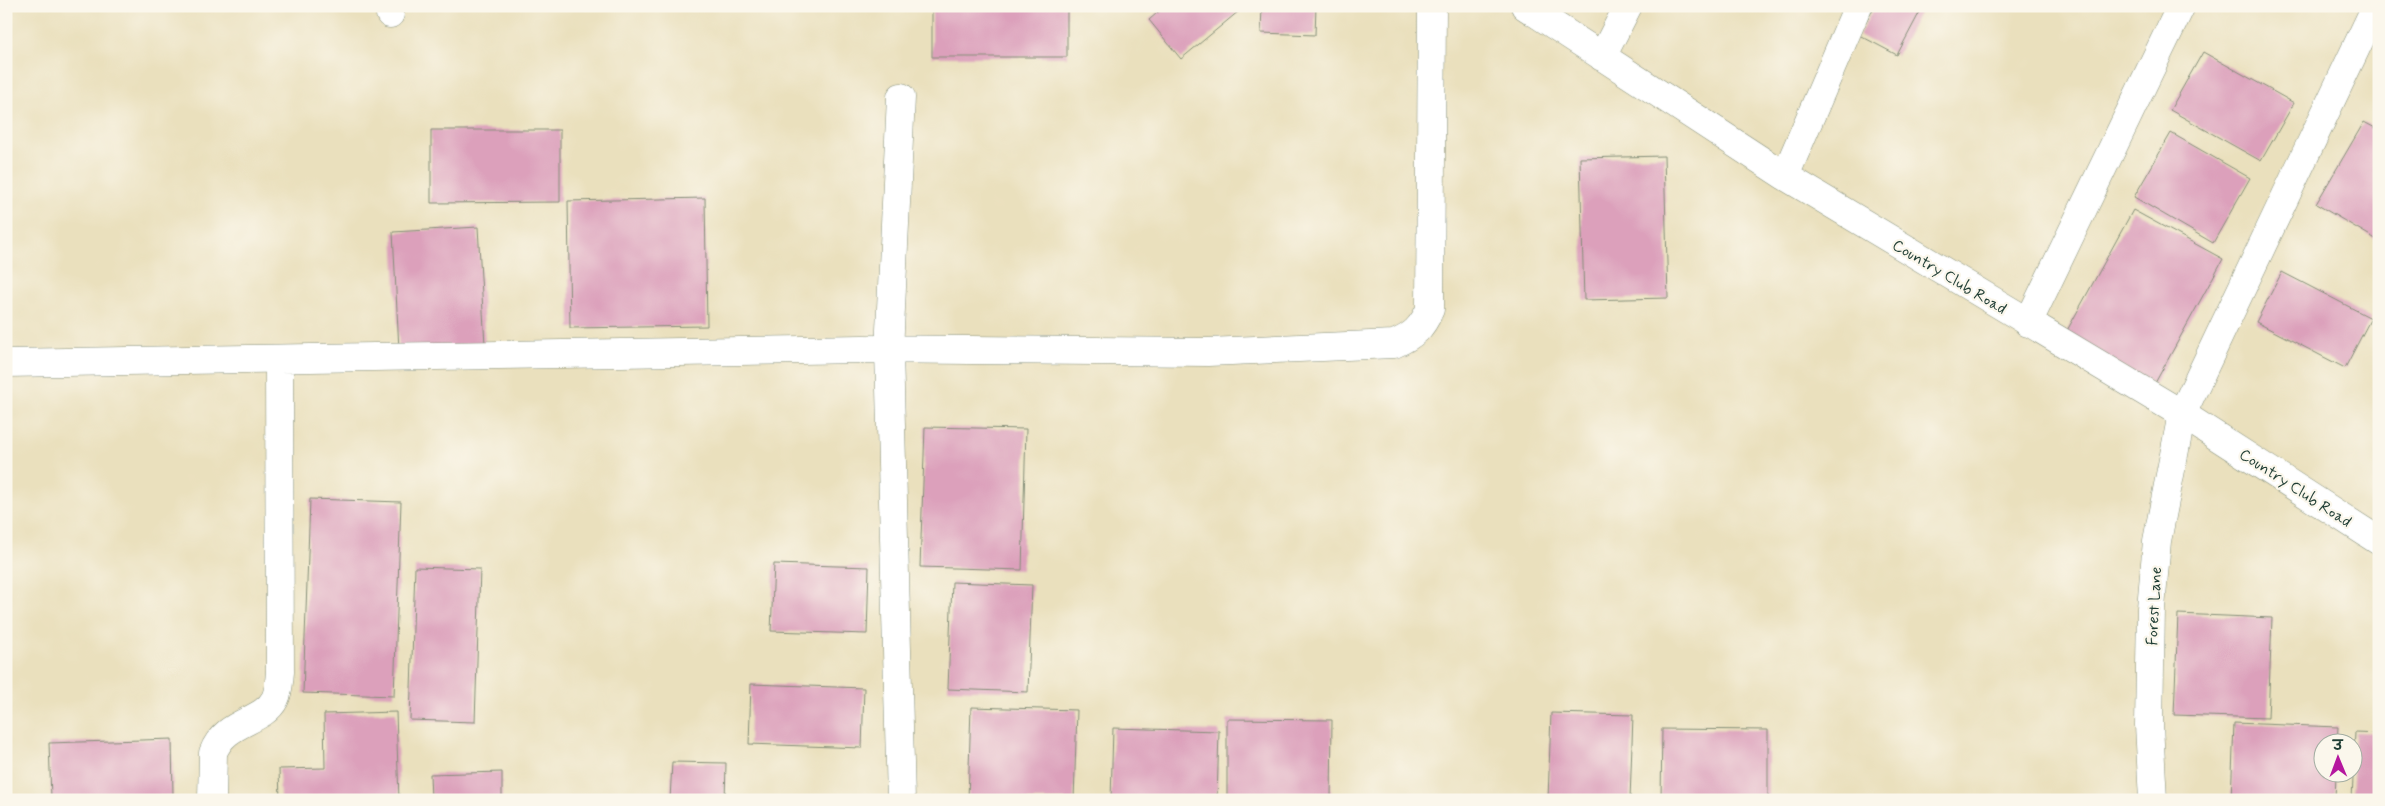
<svg xmlns="http://www.w3.org/2000/svg" width="2385" height="806" font-family="Mynerve,'Playpen Sans Deva',sans-serif">
  <style>
    .building { fill: #dca0bb }
    .lines { fill: none; stroke-linecap: round; stroke-linejoin: round }
    .street-casing { stroke: #848e78; stroke-width: 29 }
    .street { stroke: #fff; stroke-width: 28 }
    .labels { text-anchor: middle; stroke-width: 4.5; stroke-linejoin: round; paint-order: stroke }
    .street-label { font-size: 16px; fill: #1f3d34; stroke: #fbf7ec }
  </style>
  <rect width="100%" height="100%" fill="#fbf7ec"/>
  <filter id="ink" filterUnits="userSpaceOnUse"><feTurbulence type="fractalNoise" baseFrequency=".02" numOctaves="2"/><feDisplacementMap in="SourceGraphic" scale="10" xChannelSelector="R" yChannelSelector="G"/><feConvolveMatrix kernelMatrix="1 2 1 2 8 2 1 2 1" color-interpolation-filters="sRGB"/></filter>
  <filter id="wash" filterUnits="userSpaceOnUse"><feTurbulence type="fractalNoise" baseFrequency=".0096" numOctaves="4" result="noise"/><feDisplacementMap in="SourceGraphic" scale="20" xChannelSelector="R" yChannelSelector="G"/><feGaussianBlur stdDeviation="1.12" result="paint"/><feColorMatrix in="noise" values="0 0 0 0 0 0 0 0 0 0 0 0 0 0 0 0 0 1.4 0 .05"/><feComposite in="paint" operator="in"/></filter>
  <g filter="url(#wash)">
    <rect width="100%" height="100%" fill="#eae0bd"/>
    <g id="blocks">
      <path class="building" d="M932,6H1067V57H932Z
        M1165,6H1245L1181,59L1149,20Z
        M1262,6H1316L1315,35L1261,33Z
        M1875,6H1923L1897,55L1859,35Z
        M2203,52L2294,103L2261,161L2170,110Z
        M2364,122L2379,130V241L2316,204Z
        M431,130H560V202L431,203Z
        M2171,133L2250,178L2213,243L2134,197Z
        M1664,156L1668,298L1584,300L1580,158Z
        M705,198L707,326L570,328L568,201Z
        M2133,210L2223,259L2154,385L2064,336Z
        M478,227L485,345L399,350L393,232Z
        M2282,272L2371,318L2345,368L2256,322Z
        M925,427L1026,429L1022,570L920,567Z
        M310,499L401,502L394,696L303,693Z
        M774,564L869,567L867,634L771,631Z
        M415,567L480,569L475,722L410,720Z
        M952,582L1032,585L1028,692L948,689Z
        M2178,614L2272,618L2268,718L2174,715Z
        M751,684L864,688L862,748L749,744Z
        M971,707L1077,710L1074,800H968Z
        M396,712L399,800H280L279,769L325,768L324,714Z
        M1551,713L1633,715L1630,800H1548Z
        M1227,719L1332,720L1331,800H1227Z
        M2234,723L2338,727L2337,744H2322V774H2336L2335,800H2231Z
        M1113,728L1219,731L1217,800H1111Z
        M1662,729L1768,730V800H1661Z
        M2355,732L2379,733V800H2352Z
        M172,739L173,796L51,798L49,743Z
        M672,762L726,763L725,800H670Z
        M502,772V800H431L430,774Z"/>
    </g>
  </g>
  <g filter="url(#ink)">
    <use href="#blocks" fill-opacity="0" stroke="#848e78" stroke-width="1"/>
    <g class="lines">
      <g class="street-casing">
        <path id="street" d="M390,6V14
          M1525,6L1785,176L2182,414L2379,541
          M1602,57L1628,6
          M901,97L889,351L901,800
          M1785,176L1858,6
          M2028,323L2181,6
          M6,363L862,349L1208,352L1394,344C1413,336 1422,328 1430,309L1432,6
          M212,800L213,753C225,720 263,723 275,699C279,691 279,681 280,672L279,360
          M2153,800L2149,725L2151,608L2157,541L2182,414L2376,6"/>
      </g>
      <use href="#street" class="street"/>
    </g>
  </g>
  <g class="labels">
    <g class="street-label">
      <text transform="translate(1950 276) rotate(31)" y="6">Country Club Road</text>
      <text transform="translate(2296 487) rotate(33)" y="6">Country Club Road</text>
      <text transform="translate(2153 606) rotate(-87)" y="6">Forest Lane</text>
    </g>
  </g>
  <rect width="2385" height="806" fill="none" stroke="#fbf7ec" stroke-width="25"/>
  <g transform="translate(2338 758) rotate(359)"><circle r="24" fill="#fbf7ec" stroke="#a3ada2"/>
  <path d="M0-4L9 19L0 12L-9 19Z" fill="#b5179e"/>
  <text y="-8" font-size="14" font-weight="bold" text-anchor="middle" fill="#1f3d34">उ</text>
  </g>
</svg>
